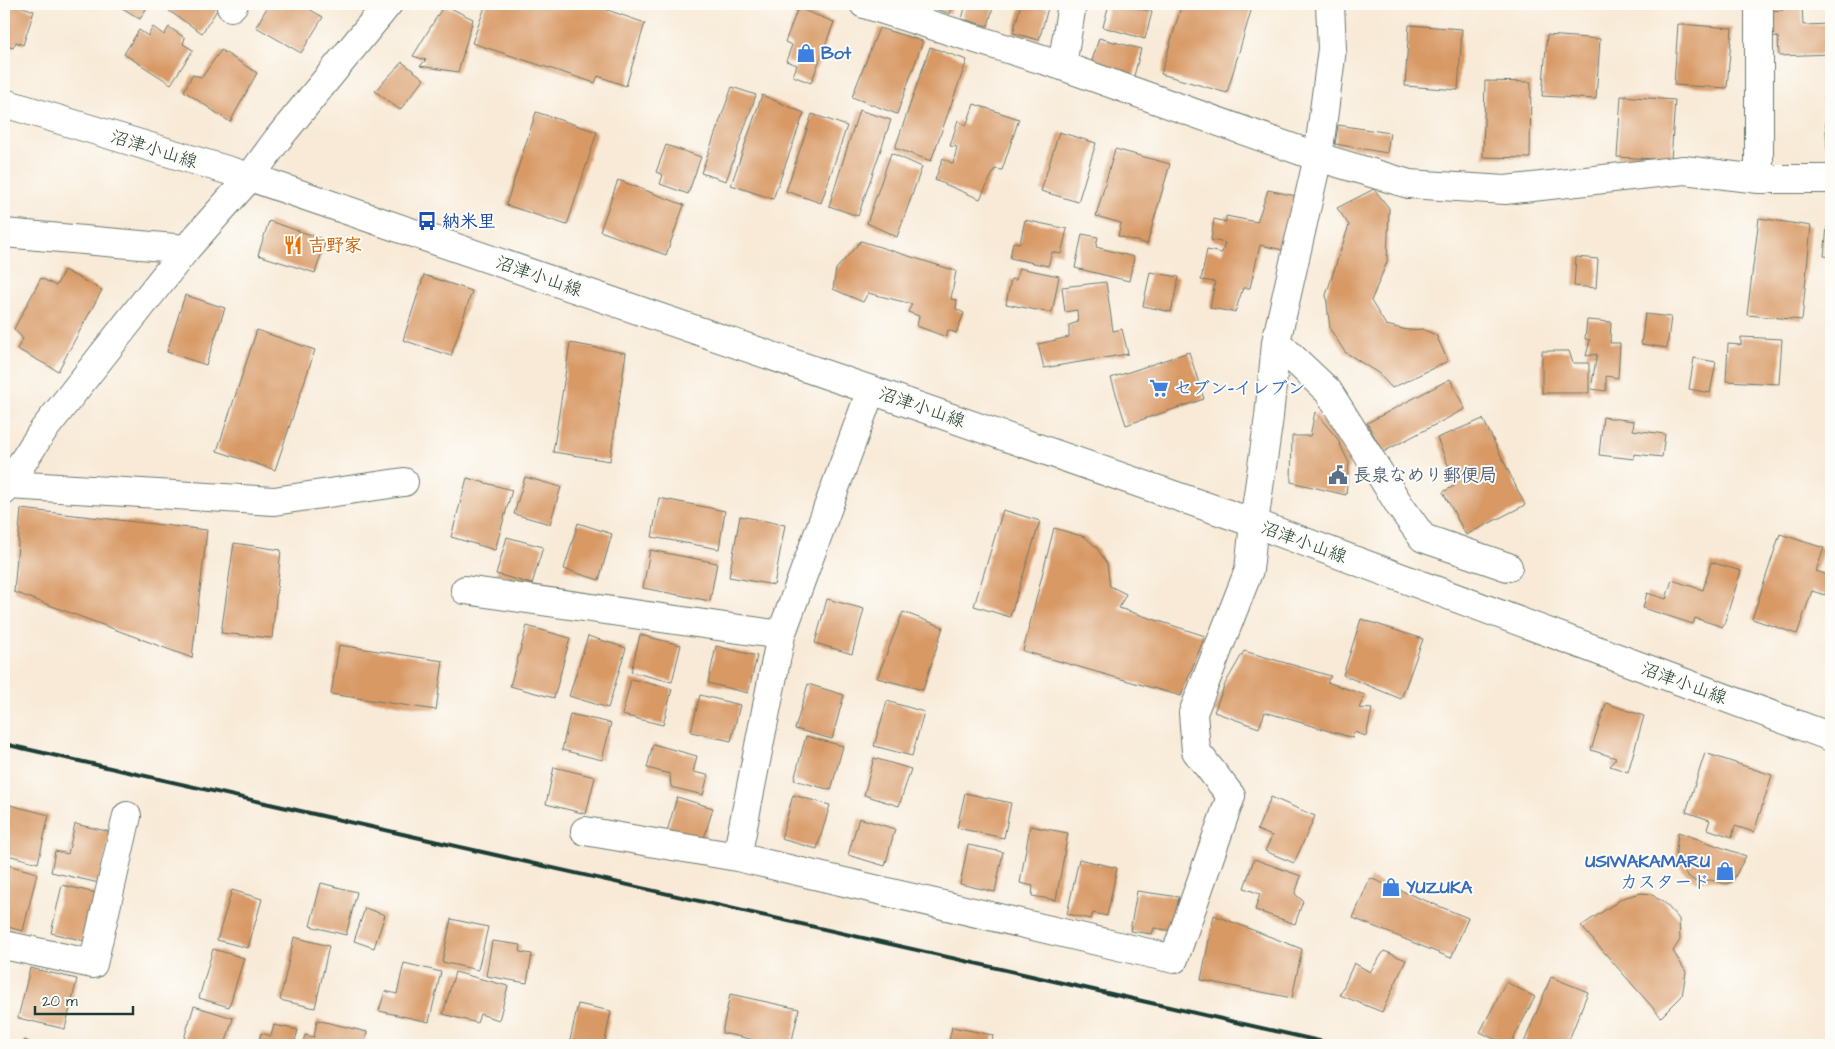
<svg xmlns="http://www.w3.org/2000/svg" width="1835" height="1049" font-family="'Architects Daughter','Klee One',sans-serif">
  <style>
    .building { fill: #d89965 }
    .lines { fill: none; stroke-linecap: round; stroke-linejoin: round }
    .street-casing { stroke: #6b7a6d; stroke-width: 30 }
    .secondary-casing { stroke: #6b7a6d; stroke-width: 30 }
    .street { stroke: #fff; stroke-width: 28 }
    .secondary { stroke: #fff; stroke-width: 28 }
    .rail { stroke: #1f3d34; stroke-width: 4 }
    .labels { text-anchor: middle; stroke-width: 4; stroke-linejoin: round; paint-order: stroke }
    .shop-label { font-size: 18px; font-weight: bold; fill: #366cbe; stroke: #fdfcf7; text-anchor: start }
    .street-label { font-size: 18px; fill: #1f3d34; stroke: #fdfcf7 }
    .transit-label { font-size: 18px; font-weight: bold; fill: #164399; stroke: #fdfcf7; text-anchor: start }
    .food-label { font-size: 18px; font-weight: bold; fill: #c56008; stroke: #fdfcf7; text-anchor: start }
    .service-label { font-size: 18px; font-weight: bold; fill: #4e5e75; stroke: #fdfcf7; text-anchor: start }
  </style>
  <rect width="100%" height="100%" fill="#fdfcf7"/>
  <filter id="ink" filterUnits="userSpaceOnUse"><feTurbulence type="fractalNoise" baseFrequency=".02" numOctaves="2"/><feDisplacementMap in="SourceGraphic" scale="10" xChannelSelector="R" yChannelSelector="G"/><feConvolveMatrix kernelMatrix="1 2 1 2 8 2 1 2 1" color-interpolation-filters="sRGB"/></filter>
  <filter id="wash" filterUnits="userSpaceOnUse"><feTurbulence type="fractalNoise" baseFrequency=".0096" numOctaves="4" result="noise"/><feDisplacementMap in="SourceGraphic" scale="20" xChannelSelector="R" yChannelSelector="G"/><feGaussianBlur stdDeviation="1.12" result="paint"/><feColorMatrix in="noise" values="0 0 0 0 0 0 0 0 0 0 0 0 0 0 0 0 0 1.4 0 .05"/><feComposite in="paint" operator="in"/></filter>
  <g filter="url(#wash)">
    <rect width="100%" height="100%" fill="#f8ead7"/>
    <g id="blocks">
      <path class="building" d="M4,4H15L34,11L23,45L16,42L13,48L4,45Z
        M116,4H149L140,19Z
        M174,4H221L202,33L169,11Z
        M269,4H300L323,17L301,53L256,27Z
        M486,4H590L645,23L626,86L598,76L595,83L472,43Z
        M921,4H954L950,14Z
        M966,4H994L988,26L962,19Z
        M1021,4H1031L1048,8L1039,40L1013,33Z
        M1109,4H1121L1152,12L1145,39L1103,27Z
        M1182,4H1253L1227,93L1161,74Z
        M1782,4H1802L1803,25L1831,24V54L1779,56L1778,37L1769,38L1768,11L1783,10Z
        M444,5L473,19L458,72L420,66L426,60L413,56Z
        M798,8L834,22L811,83L793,76L797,65L786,61L792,45L785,42Z
        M1678,24L1732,28L1727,88L1674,85Z
        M1409,25L1462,29L1458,90L1405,86Z
        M153,27L164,35L169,27L185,38L183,44L193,50L171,84L124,54L139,30L148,36Z
        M879,28L923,41L897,114L852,97Z
        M1547,35L1600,39L1596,99L1542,96Z
        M1099,38L1141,49L1134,76L1091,64Z
        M930,47L967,60L931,161L895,148Z
        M221,50L257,73L230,122L184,91L192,75L202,77Z
        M402,62L424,79L400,110L375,91Z
        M1485,81L1531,82L1530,158L1483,157Z
        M732,87L756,95L726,181L701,173Z
        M1831,92V149H1827L1824,93Z
        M762,95L804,113L773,199L731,185Z
        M1621,96L1675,100L1671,160L1617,157Z
        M974,104L1019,119L1002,170L995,169L980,199L935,180L943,158L953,164L957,147L950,146L958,120L966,126Z
        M859,110L891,120L858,216L829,206Z
        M536,112L597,132L567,225L506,205Z
        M812,114L847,126L821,203L786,191Z
        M1338,125L1390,133L1387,153L1335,144Z
        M1059,132L1096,143L1078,202L1041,191Z
        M666,145L701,157L688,194L660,184L663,175L656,172Z
        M1115,149L1170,164L1147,244L1118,236L1121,223L1096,216Z
        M891,153L922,167L897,237L867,223Z
        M618,180L684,205L666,255L600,231Z
        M1374,189L1389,208L1387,262L1371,301L1386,325L1407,330L1422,329L1436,335L1448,361L1392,388L1378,373L1345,352L1330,329L1326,295L1349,225L1337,208Z
        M1268,190L1296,196L1283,250L1260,245L1250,288H1243L1235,312L1210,308L1215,282L1201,280L1207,250L1222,253L1225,243L1211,240L1214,219L1226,222V216L1257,222Z
        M1759,218L1811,226L1802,320L1747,315Z
        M1025,220L1067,229L1061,254L1052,252L1048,266L1010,258L1013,242L1020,243Z
        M269,221L326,240L315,273L258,255Z
        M1827,227L1831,228V257L1824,256Z
        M1082,234L1098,237L1096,247L1134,257L1129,281L1075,268Z
        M861,241L956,271L951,299L957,300L956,309L964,313L956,333L948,330L946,337L917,326L919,316L908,312L912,304L868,293L863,302L833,289L836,269Z
        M1576,257L1598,259L1596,288L1574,286Z
        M1019,268L1059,276L1052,313L1006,304L1011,279L1016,280Z
        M64,270L102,290L58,371L17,349L23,339L14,329L41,278L56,286Z
        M1150,272L1179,277L1171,312L1143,306Z
        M424,275L472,291L451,356L403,340Z
        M1106,282L1113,331L1122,329L1128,354L1044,368L1038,344L1069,337V325L1078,322L1077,310L1065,312L1062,287Z
        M185,295L225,308L206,365L167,352Z
        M1645,314L1671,317L1667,348L1641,344Z
        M1587,320L1611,322L1610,343H1620L1618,378L1606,376V391L1591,389L1597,354L1586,356L1590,340L1585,339Z
        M257,330L315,350L275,470L217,451Z
        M1741,337L1782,339L1779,384L1726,381L1728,344L1741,345Z
        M570,343L626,353L610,461L553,452Z
        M1542,351H1569L1573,363H1589V393H1542Z
        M1189,352L1204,399L1126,425L1111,378Z
        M1694,358L1716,362L1710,393L1689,389Z
        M1450,379L1465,409L1383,452L1367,423Z
        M1315,412L1337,438L1349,463L1346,495L1291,482L1292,436H1310Z
        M1603,417L1634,421L1633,430L1665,434L1662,457L1634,454V459L1599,455Z
        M1483,419L1525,505L1466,535L1443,492L1456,485L1437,438Z
        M525,477L561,487L550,524L514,514Z
        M467,478L512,490L495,550L451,537Z
        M659,498L725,511L719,549L652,537Z
        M21,509L207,530L192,658L14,592Z
        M1003,510L1040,521L1010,617L974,606Z
        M740,516L785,525L774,585L729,577Z
        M578,523L612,534L599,580L564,569Z
        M1054,528L1085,537L1097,548L1107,564L1110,586L1126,594L1119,608L1205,636L1181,696L1023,651Z
        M1780,534L1824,548L1816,571L1831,576L1825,595L1812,591L1797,634L1752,619Z
        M507,537L543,547L532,584L496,574Z
        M234,543L281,550L272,638L221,633Z
        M650,550L717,563L710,601L643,588Z
        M1711,562L1741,571L1723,627L1695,618L1693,624L1643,608L1647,593L1666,599L1672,580L1703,590Z
        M827,599L864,609L852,654L815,643Z
        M903,612L943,627L923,690L877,678Z
        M1361,619L1423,639L1401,699L1343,675Z
        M527,626L570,638L554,698L510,686Z
        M640,635L681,645L672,682L631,672Z
        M588,636L626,648L608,708L569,696Z
        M339,645L443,661L436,710L331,694Z
        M716,646L757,656L748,693L708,683Z
        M1244,651L1331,676L1327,682L1365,695L1359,708L1372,709L1366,736L1354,732L1353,738L1265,712L1259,728L1214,712L1225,684Z
        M631,679L672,689L663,725L622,715Z
        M808,684L844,695L832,739L795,729Z
        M700,695L740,705L731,741L691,732Z
        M887,701L924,712L912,756L874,746Z
        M1606,703L1644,716L1628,772L1610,766L1616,758L1591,750Z
        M570,714L611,723L602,760L562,750Z
        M806,736L843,746L831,790L794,780Z
        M653,744L697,756L693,772L708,775L703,795L671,787L670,774L647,768Z
        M1705,753L1772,775L1754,832L1735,826L1732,837L1707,829L1710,820L1686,812Z
        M874,758L911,769L899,806L864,795Z
        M554,767L595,777L586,814L546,804Z
        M965,793L1011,803L1004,838L957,828Z
        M793,795L830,805L817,849L781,839Z
        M677,797L713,808L702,845L666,835Z
        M1271,797L1315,816L1294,863L1265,851L1272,836L1257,830Z
        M10,805L49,815L38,863L4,854V838Z
        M859,818L895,829L885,866L848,855Z
        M75,824L111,832L99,883L51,872L55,851L68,854Z
        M1030,826L1068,833L1056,900L1032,896L1033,886L1020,883Z
        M1678,832L1746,856L1732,882L1726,884L1711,880L1696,882L1689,877L1675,861Z
        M968,845L1003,852L995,892L960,884Z
        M1079,859L1117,868L1107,916L1093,913L1091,919L1067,914Z
        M1254,859L1301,876L1295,894L1303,901L1295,924L1255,910L1260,894L1244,888Z
        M4,864L37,873L23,931L4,926L6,914H4Z
        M1370,878L1468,918L1451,958L1353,918Z
        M321,883L357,892L346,935L310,926Z
        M62,885L96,893L85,941L51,933Z
        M232,890L262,899L248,948L217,940Z
        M1137,891L1179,897L1173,931L1154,928L1152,934L1130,931Z
        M1641,893L1652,894L1656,898L1663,901L1679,919L1680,940L1673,951L1686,972L1682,996L1661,1017L1581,926L1623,898Z
        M365,908L385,915L374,948L354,941Z
        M1214,915L1302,949L1292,998L1201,980Z
        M451,919L488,927L478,970L442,962Z
        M294,937L329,946L315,1008L280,1000Z
        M492,941L521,945L520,952L532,954L527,983L486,976Z
        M213,949L244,958L229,1007L199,998Z
        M1384,951L1406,960L1382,1012L1340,995L1354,963L1370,972Z
        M404,963L441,972L429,1022L379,1011L385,991L397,994Z
        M30,968L77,979L65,1029L18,1018Z
        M455,972L508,986L499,1020L480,1014L477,1023L443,1014Z
        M1551,977L1588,992L1567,1045H1523Z
        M1506,982L1535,997L1510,1045H1506L1480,1032Z
        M730,994L799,1009L791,1045H779L722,1033Z
        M578,1004L611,1011L604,1045H569Z
        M194,1006L233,1018L225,1045H182Z
        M317,1020L367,1032L364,1045H302L305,1035L314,1037Z
        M274,1025L298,1030L294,1045H258L261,1033L271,1036Z
        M952,1027L993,1035L992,1041L1003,1043V1045H948Z
        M25,1040L35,1045H23Z"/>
    </g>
  </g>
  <g filter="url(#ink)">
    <use href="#blocks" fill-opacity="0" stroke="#6b7a6d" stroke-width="1"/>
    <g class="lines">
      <g class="street-casing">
        <path id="street" d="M864,4L1062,66L1318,157L1409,184L1505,190L1684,170L1759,179H1831
          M1759,4V179
          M231,7L234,4
          M1062,66L1072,4
          M4,233L186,249
          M1276,342L1328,391L1400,506L1423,538L1508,567
          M9,485L274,501L404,482
          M4,491L42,432L186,249L250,177L277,140L388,4
          M465,590L781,635
          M585,831L737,857L1174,959L1231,796L1196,751L1193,713L1249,570L1254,523L1269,417L1276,342L1318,157L1332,49L1330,4
          M737,857L781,635L871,390
          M4,945L93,964L127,816"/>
      </g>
      <g class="secondary-casing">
        <path id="secondary" d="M4,103L250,177L871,390L1254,523L1831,737"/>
      </g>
      <use href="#street" class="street"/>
      <use href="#secondary" class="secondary"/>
      <path class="rail" d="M4,744L1337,1045"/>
    </g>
  </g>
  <defs>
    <g id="shop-bare" transform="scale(1.5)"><path d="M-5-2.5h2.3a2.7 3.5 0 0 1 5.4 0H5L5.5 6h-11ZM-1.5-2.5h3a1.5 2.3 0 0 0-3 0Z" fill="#3f7fe0" stroke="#fdfcf7" stroke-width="2.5" paint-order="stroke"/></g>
    <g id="bus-bare" transform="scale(1.5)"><path d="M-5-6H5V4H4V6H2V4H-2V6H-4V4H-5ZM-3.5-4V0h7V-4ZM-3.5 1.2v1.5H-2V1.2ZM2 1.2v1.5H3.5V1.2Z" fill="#1a4fb4" stroke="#fdfcf7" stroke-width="2.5" paint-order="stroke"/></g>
    <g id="restaurant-bare" transform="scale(1.5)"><path d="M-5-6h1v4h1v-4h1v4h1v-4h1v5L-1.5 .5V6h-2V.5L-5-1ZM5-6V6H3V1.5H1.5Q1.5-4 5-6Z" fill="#e8710a" stroke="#fdfcf7" stroke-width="2.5" paint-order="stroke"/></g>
    <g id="supermarket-bare" transform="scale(1.5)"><path d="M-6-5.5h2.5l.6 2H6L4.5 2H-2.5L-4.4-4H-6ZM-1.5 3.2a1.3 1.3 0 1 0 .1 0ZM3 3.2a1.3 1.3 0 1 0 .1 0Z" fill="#3f7fe0" stroke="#fdfcf7" stroke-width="2.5" paint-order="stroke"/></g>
    <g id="civic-bare" transform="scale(1.5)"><path d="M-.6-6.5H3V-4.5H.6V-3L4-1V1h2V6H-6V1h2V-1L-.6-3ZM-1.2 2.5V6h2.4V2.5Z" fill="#5c6f8a" stroke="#fdfcf7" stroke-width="2.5" paint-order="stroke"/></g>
  </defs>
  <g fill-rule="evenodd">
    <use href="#shop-bare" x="806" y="53"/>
    <use href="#bus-bare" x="427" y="221"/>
    <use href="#restaurant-bare" x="293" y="245"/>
    <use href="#supermarket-bare" x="1159" y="388"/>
    <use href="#civic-bare" x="1338" y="475"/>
    <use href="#shop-bare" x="1725" y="871"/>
    <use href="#shop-bare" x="1391" y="887"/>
  </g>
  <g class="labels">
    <g class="shop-label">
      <text x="821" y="59">Bot</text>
      <text x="1174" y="394">セブン-イレブン</text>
      <text x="1710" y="867" text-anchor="end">USIWAKAMARU<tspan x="1710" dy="21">カスタード</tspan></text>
      <text x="1406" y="893">YUZUKA</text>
    </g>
    <g class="street-label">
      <text transform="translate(154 149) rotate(17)" y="6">沼津小山線</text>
      <text transform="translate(539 276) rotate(19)" y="6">沼津小山線</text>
      <text transform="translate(922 407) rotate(19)" y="6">沼津小山線</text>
      <text transform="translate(1304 542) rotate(20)" y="6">沼津小山線</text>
      <text transform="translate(1684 683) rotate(20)" y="6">沼津小山線</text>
    </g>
    <g class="transit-label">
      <text x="442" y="227">納米里</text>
    </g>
    <g class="food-label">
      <text x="308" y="251">吉野家</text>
    </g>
    <g class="service-label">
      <text x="1353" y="481">長泉なめり郵便局</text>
    </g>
  </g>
  <rect width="1835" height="1049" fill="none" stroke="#fdfcf7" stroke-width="20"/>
  <path d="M35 1006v8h98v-8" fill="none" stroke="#1f3d34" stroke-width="2.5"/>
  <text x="42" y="1006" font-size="15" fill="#1f3d34" stroke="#fdfcf7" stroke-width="4" paint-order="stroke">20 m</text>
</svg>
